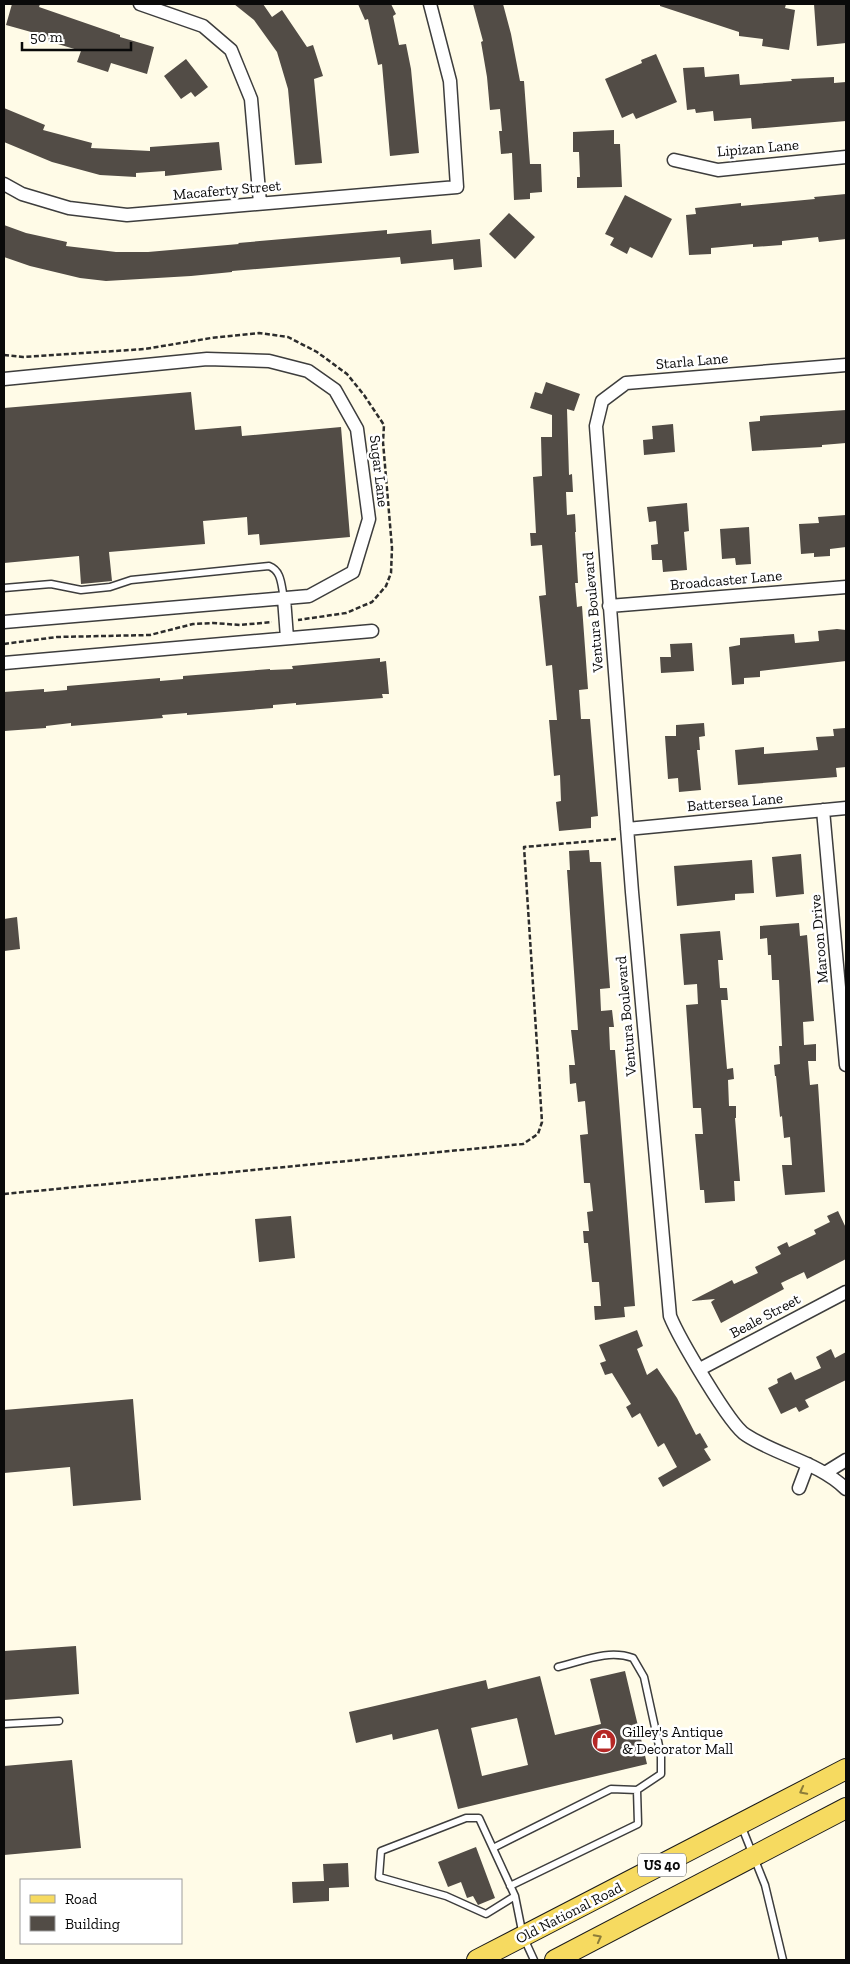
<svg xmlns="http://www.w3.org/2000/svg" width="850" height="1964" font-family="'Zilla Slab',serif">
  <style>
    .building { fill: #524c46; fill-rule: evenodd }
    .lines { fill: none; stroke-linecap: round; stroke-linejoin: round }
    .lane-casing { stroke: #3d3d3d; stroke-width: 9 }
    .street-casing { stroke: #3d3d3d; stroke-width: 15 }
    .primary-casing { stroke: #1b1b1b; stroke-width: 22 }
    .path { stroke: #2c2c2c; stroke-width: 2.5; stroke-dasharray: 5 2.5; stroke-linecap: butt }
    .lane { stroke: #fff; stroke-width: 6 }
    .street { stroke: #fff; stroke-width: 12 }
    .primary { stroke: #f6da60; stroke-width: 20 }
    .oneway { stroke: #8c7c39 }
    .labels { text-anchor: middle; stroke-width: 5; stroke-linejoin: round; paint-order: stroke }
    .shield { fill: #fff; stroke: #545454; stroke-width: 1 }
    .shield-label { font-size: 14px; font-weight: bold; fill: #0a0a0a }
    .street-label { font-size: 15px; fill: #0a0a0a; stroke: #fff }
    .poi-label { font-size: 15px; fill: #0a0a0a; stroke: #fff; text-anchor: start }
  </style>
  <rect width="100%" height="100%" fill="#fffbe7"/>
  <path class="building" d="M12,4H40L39,7L120,35V37L154,47L147,74L111,63L108,72L77,62L81,51L48,41L49,37L6,25Z
    M234,4H263L272,17L282,10L307,47L313,45L323,76L314,79L322,163L295,165L288,89L277,52L254,20Z
    M358,4H391L396,14L393,16L399,45L406,44L411,69L419,153L390,156L382,64L378,65L368,19L365,20Z
    M473,4H503L511,34L520,81H524L530,164H541L542,192L530,193V199L514,200L512,153L501,154L499,131H502L500,109L490,110L487,77L481,42L483,41Z
    M660,4H786L785,8L795,10L789,50L762,46L763,39L739,36V32L660,6Z
    M814,4H846V43L817,46Z
    M656,54L677,102L636,119L633,113L622,118L605,79L642,63L641,60Z
    M186,59L208,87L195,97L191,92L181,99L164,76Z
    M704,67L705,77L739,74L740,85L792,81L791,79L834,77V83L846,82V121L752,129L751,118L714,121L713,111L696,113L695,109L687,110L683,68Z
    M4,108L45,125L43,130L92,143L91,148L150,151V147L219,142L222,170L165,176V171L136,173V177L100,175L52,162L4,142Z
    M614,130V144H620L622,187L577,188V177H580L579,152H573V132Z
    M846,194V239L819,242L818,237L782,241V245L753,247V244L711,248V254L689,255L686,215L696,214L695,208L741,203V206L815,199L814,197Z
    M625,195L672,219L652,258L630,247L627,254L610,245L614,238L605,234Z
    M509,213L535,237L515,259L489,234Z
    M4,225L26,233L67,242L66,246L116,252H148L239,244L238,243L387,230V234L431,230L432,244L480,239L482,267L454,270L453,259L401,264L400,257L232,271V272L191,276L106,281L80,278L30,266L4,257Z
    M546,382L580,394L574,411L567,409L569,475L572,474L573,492H566L567,515L575,514L576,532H575L578,583H575L577,607L582,606L588,689L579,690L581,719H590L598,816L591,817V828L559,831L556,802L561,801L560,775L554,776L549,720H557L552,665L546,666L539,596L546,595L542,545L531,546L530,533H536L533,477L542,476L541,437H552V415L530,408L535,392L542,394Z
    M191,392L195,430L241,426L242,436L341,427L350,537L260,545L259,534L248,535L247,517L203,521L205,544L109,552L112,581L81,584L79,556L4,563V408Z
    M846,410V443L822,445V447L752,451L749,422L760,421V416Z
    M673,424L675,452L644,455L643,440L653,439L652,426Z
    M687,503L689,531L684,532L687,570L663,572L662,560H652L651,545L658,544L656,521L649,522L647,507Z
    M846,515V547L830,549V556L814,557V553L801,554L799,524L819,523L818,517Z
    M749,527L751,564L736,565L735,558L722,559L720,529Z
    M837,629L846,630V661L760,671V677L744,678V684L732,685L729,647L740,645V638L794,634L795,643L819,641L818,631Z
    M692,643L694,671L661,673L660,657H671L670,644Z
    M380,658V662L386,661L389,694H382L383,698L296,705V703L273,705V708L187,715V713L162,715L163,718L71,726V723L46,726V728L4,731V692L44,689V692L67,690V686L160,678V681L183,679V676L270,669V670L293,669L292,666Z
    M704,723L705,736L699,737L700,750H697L701,790L679,792L678,778L668,779L665,736H676V725Z
    M845,728L846,767L836,768L837,777L738,785L735,750L764,747V754L818,750L816,737L834,736L833,729Z
    M589,850L590,862H601L610,988L600,989L601,1011L612,1010L614,1027H609L610,1050H615L635,1306L624,1307L625,1317L595,1320L594,1306H601L599,1282H592L588,1243H584L583,1231H589L587,1212L593,1211L590,1183H584L580,1135L588,1134L585,1101L578,1102L576,1083L570,1084L569,1065H575L571,1030H578L567,870H570L569,851Z
    M801,854L804,894L776,897L772,857Z
    M752,860L754,893L735,894V900L677,906L674,866Z
    M17,917L20,949L4,951V919Z
    M799,923L800,936L807,935L814,1021L803,1022L804,1045L816,1044V1061H808L810,1085L818,1084L825,1192L785,1195L782,1165H792L790,1137L784,1138L782,1116L780,1117L776,1076H775L774,1065L780,1064L779,1046H782L779,980H772L771,955H768L767,938L760,939V926Z
    M720,931L723,960H718L720,988H727L728,1000H721L727,1069L733,1068L734,1079L728,1080L729,1106H736V1118H735L740,1181H734L735,1201L705,1203L704,1190H700L695,1134H703L701,1108H693L686,1005L698,1004L697,984L684,985L680,934Z
    M838,1211L846,1228V1259L807,1279L804,1272L781,1283L784,1289L721,1323L711,1302L715,1299L691,1301L732,1280L734,1284L758,1273L755,1267L781,1254L777,1247L787,1242L789,1247L816,1234L814,1230L830,1222L827,1216Z
    M291,1216L295,1258L259,1262L255,1219Z
    M637,1330L643,1346L637,1349L647,1375L657,1368L677,1398L696,1435L700,1433L708,1447L704,1449L711,1460L663,1487L658,1478L677,1467L664,1443L658,1447L640,1413L632,1418L626,1407L631,1404L612,1373L605,1375L600,1363L606,1361L599,1345Z
    M831,1349L835,1358L846,1352V1380L805,1400L809,1407L799,1412L796,1407L781,1414L768,1388L778,1383L777,1379L791,1372L795,1380L821,1368L816,1357Z
    M133,1399L141,1500L73,1506L70,1467L4,1473V1410Z
    M76,1646L79,1694L4,1700V1651Z
    M625,1671L647,1764L458,1809L438,1729L393,1740L392,1734L356,1743L349,1712L486,1680L488,1689L540,1676L555,1735L601,1724L590,1679ZM517,1718L528,1765L482,1776L471,1728Z
    M72,1760L81,1848L4,1855V1766Z
    M476,1847L495,1898L478,1905L473,1896L467,1898L461,1882L448,1887L438,1862Z
    M348,1863L349,1887L329,1888V1901L293,1903L292,1882L324,1881L323,1864Z"/>
  <g class="lines">
    <g class="lane-casing">
      <path id="lane" d="M4,588L51,584L81,590L110,587L131,580L269,566C282,571 281,585 284,598
        M4,1724L59,1721
        M741,1825L765,1885L783,1960
        M493,1848L611,1789L637,1790
        M510,1886L638,1824L637,1790L661,1774V1755L644,1677L633,1658C608,1649 583,1661 558,1667
        M515,1896L486,1914L446,1896L379,1877L381,1851L466,1818H479L515,1896L523,1936L534,1960"/>
    </g>
    <g class="street-casing">
      <path id="street" d="M140,4L203,26L231,50L251,99L260,203
        M674,160L718,170L846,157
        M4,184L22,194L69,208L127,215L457,187L450,81L430,4
        M846,365L626,383L602,401L596,426L632,892L670,1316C678,1336 730,1426 746,1435C778,1456 818,1462 846,1489
        M4,379L207,359L269,361L308,371L335,390L357,429L369,519L353,572L309,596L4,622
        M284,598L287,638
        M609,606L846,587
        M4,663L372,631
        M823,810L846,1065
        M627,829L846,808
        M700,1369L846,1292
        M825,1473L846,1460
        M799,1488L808,1464"/>
    </g>
    <g class="primary-casing">
      <path id="primary" d="M477,1960L846,1769
        M555,1960L846,1808"/>
    </g>
    <path class="path" d="M4,355L23,357L145,349L211,338L259,333L288,337L317,352L347,374L364,395L384,425L383,442L392,548L391,573L386,586L372,602L346,613L298,620
      M4,644L57,637L150,635L193,624L213,623L240,625L272,622
      M4,1194L523,1144L538,1134L542,1122L524,847L616,839"/>
    <use href="#lane" class="lane"/>
    <use href="#street" class="street"/>
    <use href="#primary" class="primary"/>
  </g>
  <defs><path id="oneway-chevron" d="M-2-3.5L2.5 0L-2 3.5" fill="none" stroke-width="1.6" stroke-linecap="round" stroke-linejoin="round" transform="scale(1.25)"/></defs>
  <g class="oneway">
    <use href="#oneway-chevron" transform="translate(803 1791) rotate(152)"/>
    <use href="#oneway-chevron" transform="translate(598 1938) rotate(-28)"/>
  </g>
  <defs>
    <g id="shop-disc" transform="scale(1.25)"><circle r="9.5" fill="#b52826" stroke="#fff"/><path d="M-5-2.5h2.3a2.7 3.5 0 0 1 5.4 0H5L5.5 6h-11ZM-1.5-2.5h3a1.5 2.3 0 0 0-3 0Z" fill="#fff"/></g>
  </defs>
  <g fill-rule="evenodd">
    <use href="#shop-disc" x="604" y="1741"/>
  </g>
  <g class="labels">
    <rect class="shield" x="638" y="1853.5" width="48" height="23" rx="4"/>
    <g class="shield-label">
      <text x="662" y="1870">US 40</text>
    </g>
    <g class="street-label">
      <text transform="translate(758 148) rotate(-5)" y="5">Lipizan Lane</text>
      <text transform="translate(227 190) rotate(-5)" y="5">Macaferty Street</text>
      <text transform="translate(692 361) rotate(-5)" y="5">Starla Lane</text>
      <text transform="translate(379 471) rotate(83)" y="5">Sugar Lane</text>
      <text transform="translate(726 580) rotate(-5)" y="5">Broadcaster Lane</text>
      <text transform="translate(593 612) rotate(-95)" y="5">Ventura Boulevard</text>
      <text transform="translate(735 802) rotate(-5)" y="5">Battersea Lane</text>
      <text transform="translate(819 939) rotate(-95)" y="5">Maroon Drive</text>
      <text transform="translate(626 1016) rotate(-95)" y="5">Ventura Boulevard</text>
      <text transform="translate(765 1316) rotate(-28)" y="5">Beale Street</text>
      <text transform="translate(569 1913) rotate(-27)" y="5">Old National Road</text>
    </g>
    <g class="poi-label">
      <text x="622" y="1737">Gilley's Antique<tspan x="622" dy="17">&amp; Decorator Mall</tspan></text>
    </g>
  </g>
  <rect width="850" height="1964" fill="none" stroke="#0a0a0a" stroke-width="10"/>
  <rect x="20" y="1879" width="162" height="65" fill="#ffffff" stroke="#9d9d9d"/>
  <rect x="30" y="1895" width="25" height="8" fill="#f6da60" stroke="#9d9d9d"/>
  <text x="65" y="1904" font-size="15" fill="#0a0a0a">Road</text>
  <rect x="30" y="1916" width="25" height="15" fill="#524c46" stroke="#9d9d9d"/>
  <text x="65" y="1929" font-size="15" fill="#0a0a0a">Building</text>
  <path d="M22 42v8h109v-8" fill="none" stroke="#0a0a0a" stroke-width="2.5"/>
  <text x="30" y="42" font-size="15" fill="#0a0a0a" stroke="#ffffff" stroke-width="4" paint-order="stroke">50 m</text>
</svg>
